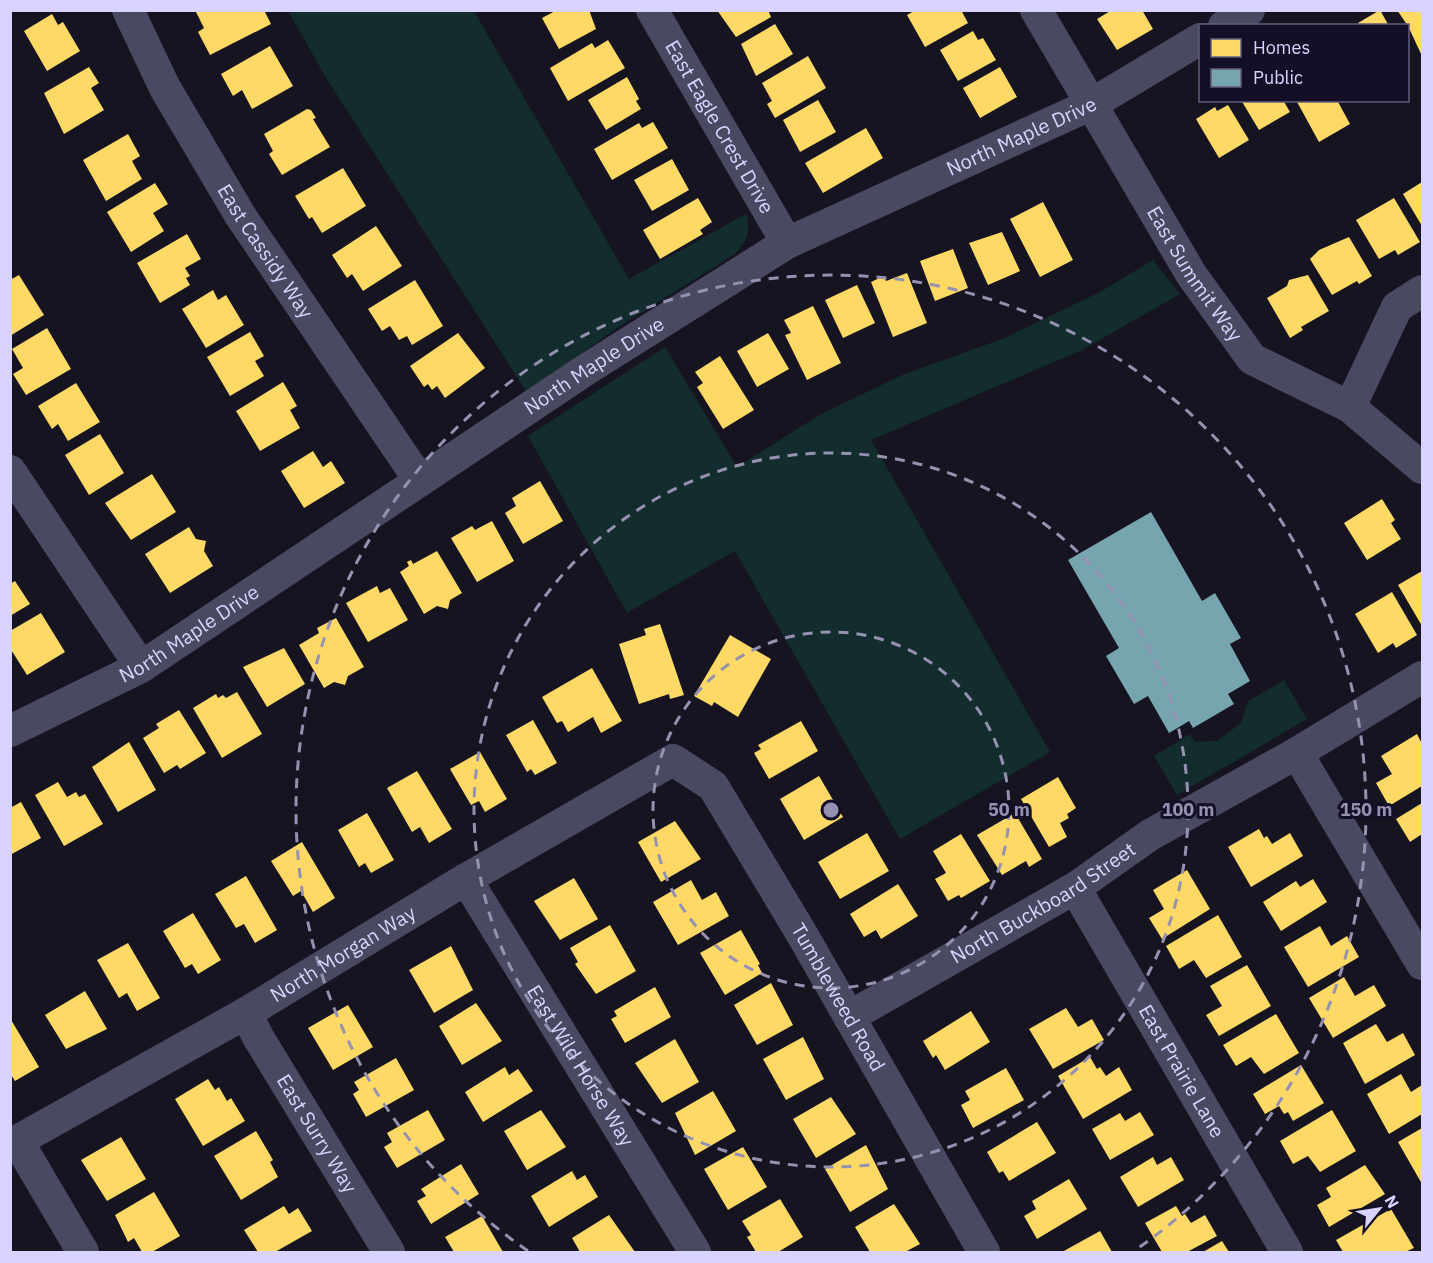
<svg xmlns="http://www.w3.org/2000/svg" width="1433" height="1263" font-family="'IBM Plex Sans',sans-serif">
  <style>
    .green { fill: #132c2d }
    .homes { fill: #ffd966 }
    .public { fill: #76a5af }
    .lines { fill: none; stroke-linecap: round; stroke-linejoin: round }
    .minor { stroke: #4a4962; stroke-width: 32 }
    .ring { fill: none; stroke: #9591b1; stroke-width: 3; stroke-dasharray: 10 8 }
    .labels { text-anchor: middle; stroke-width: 6; stroke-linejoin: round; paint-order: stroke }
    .street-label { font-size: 20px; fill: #d9d4ff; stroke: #130f26 }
    .centre { fill: #9591b1; stroke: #130f26; stroke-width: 3 }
    .ring-label { font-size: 18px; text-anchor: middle; font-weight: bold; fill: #9591b1; stroke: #130f26; stroke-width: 6; stroke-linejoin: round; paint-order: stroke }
  </style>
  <rect width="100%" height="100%" fill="#161421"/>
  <path class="green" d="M288,11H474L629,279L746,214C751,231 747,241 735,254L614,330L527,393L325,76Z
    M1153,260L1180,294L1082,350L871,440L1050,752L900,839L735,551L627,613L528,436L665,347L737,467L821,414L902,375L1002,339L1100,292Z
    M1284,680L1307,719L1177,795L1154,756L1190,734L1195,742L1217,741L1241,723L1248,701Z"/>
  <path class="homes" d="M195,10H264L271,24L210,55L198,32L204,28Z
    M557,10H589L596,29L559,49L542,18Z
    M717,10H768L771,17L736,37Z
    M916,10H961L968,23L925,47L907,15Z
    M1112,10H1142L1153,29L1117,50L1097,19Z
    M1380,10L1389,26H1360L1358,23Z
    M1397,10H1422V56L1408,26Z
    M52,14L58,25L63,22L80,51L47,71L24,31Z
    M775,24L793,54L756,76L741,44Z
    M973,31L978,40L983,38L996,60L958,81L940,50Z
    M608,40L625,68L568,101L550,68L592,43L595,48Z
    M270,46L293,86L252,109L242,90L233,96L221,74Z
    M808,56L826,88L775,118L767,104L772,101L762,83Z
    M89,67L99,83L91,88L104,110L64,134L44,93Z
    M1000,67L1017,97L980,118L963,88Z
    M627,77L639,99L636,101L641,109L606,130L588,100Z
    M818,100L836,132L800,152L783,120Z
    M1241,100H1283L1290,112L1259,130Z
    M1296,100H1337L1350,124L1319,142Z
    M1228,105L1249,140L1219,158L1196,119L1215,107L1217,111Z
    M307,109L311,110L316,118L313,119L330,147L282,175L269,154L273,151L264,134Z
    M653,122L668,148L612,180L594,149L639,123L642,128Z
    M866,128L883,158L823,193L805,163Z
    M128,134L140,156L132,161L142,179L106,201L83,160Z
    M672,159L689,190L652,211L634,180Z
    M343,168L366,206L322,233L312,217L309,219L295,196Z
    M1422,182V226L1403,194Z
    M155,183L168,204L153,213L164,231L131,252L107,212Z
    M698,198L712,222L700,230L703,234L660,259L643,230Z
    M1394,198L1420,242L1398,255L1395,250L1379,259L1356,220Z
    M1043,202L1073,260L1040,277L1010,219Z
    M376,226L402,266L363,291L352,274L347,278L332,255Z
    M1002,232L1020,271L988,285L969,243Z
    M187,234L201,259L185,268L190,276L186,278L190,285L160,303L137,263Z
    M1349,237L1372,276L1359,284L1357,281L1332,295L1310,259L1319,250Z
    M953,249L968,288L935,301L920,261Z
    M907,273L927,323L893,337L871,282L884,276L886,281Z
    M19,275L44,315L10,336V280Z
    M1308,275L1329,311L1301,327L1303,330L1290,338L1267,298L1287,286L1289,280Z
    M415,280L443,326L412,345L407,336L399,340L390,326L382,331L368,309Z
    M857,285L875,323L843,338L825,300Z
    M213,290L218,300L226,295L244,325L206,348L182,309Z
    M813,306L841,363L807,380L785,335L791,333L784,320Z
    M47,328L71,369L26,395L13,374L23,368L12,349Z
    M250,332L264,356L255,361L264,376L230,396L207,357Z
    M458,333L485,368L445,398L437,386L432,390L428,384L424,387L410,366Z
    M768,333L789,369L757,387L737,351Z
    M720,356L754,410L723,429L697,387L703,383L695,372Z
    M283,382L297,406L290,410L300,428L260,451L236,411Z
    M76,383L100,422L68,441L58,424L52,429L38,406Z
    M100,434L124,473L89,495L65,455Z
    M313,451L323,467L331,461L345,483L304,508L281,471Z
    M152,474L176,512L131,540L105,503Z
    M540,481L563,521L523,544L505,513L516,506L512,498Z
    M1382,499L1395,520L1391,523L1401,539L1367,560L1344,523Z
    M492,521L514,561L477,582L451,538L472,526L475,530Z
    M189,527L196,539L206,541L204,551L213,566L170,593L145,554Z
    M437,551L462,593L450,600L448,609L437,606L424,614L400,572L409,566L407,562L411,560L413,564Z
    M1422,571V626L1398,585Z
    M15,581L30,604L10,616V584Z
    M377,586L380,593L390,588L408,620L368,642L346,603Z
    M1392,592L1417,635L1396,648L1393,643L1378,653L1355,614Z
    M41,613L65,652L27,675L10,648V631Z
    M336,618L364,667L348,676L345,685L334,682L324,688L299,645L319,633L317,628Z
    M660,624L684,695L670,699L669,694L639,704L619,644L646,635L644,629Z
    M730,635L771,659L738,717L714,702L712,706L694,696Z
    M284,648L305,684L267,707L243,667Z
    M592,668L622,721L601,733L593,717L568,732L562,721L557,723L542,697Z
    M237,692L262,734L222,758L193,708L216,694L218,698L223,695L226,698Z
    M179,710L206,753L180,769L177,765L164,773L143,738L159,728L156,724Z
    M533,720L557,763L535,775L531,769L527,772L506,735Z
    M801,721L818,751L769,779L754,753L761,749L758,745Z
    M1417,734L1422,744V786L1389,806L1376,783L1392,774L1381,756Z
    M129,742L156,790L118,812L92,767Z
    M480,752L507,799L485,812L479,801L471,805L450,769Z
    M417,771L452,829L429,843L420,827L412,832L387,788Z
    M819,776L843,817L804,840L780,799Z
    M1058,777L1076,808L1067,814L1069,818L1060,823L1067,837L1049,847L1021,799Z
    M58,782L67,797L76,792L79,797L85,794L103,824L64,846L35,795Z
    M21,802L41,838L10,855V808Z
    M1422,803V834L1410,842L1396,819Z
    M367,813L394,860L371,873L365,863L359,867L338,830Z
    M1015,813L1042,859L1029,867L1026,861L1002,875L977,835Z
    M675,821L701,859L661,882L638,842Z
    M1259,829L1264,838L1267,836L1272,844L1290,833L1303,856L1251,887L1228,847Z
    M867,833L889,871L840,899L818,862Z
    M961,834L990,881L961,898L959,895L948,901L935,879L946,873L933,851Z
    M302,842L335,898L313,912L301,891L293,896L271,861Z
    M1187,870L1210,909L1162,939L1149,918L1164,909L1153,890Z
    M246,876L277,930L255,943L244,924L236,928L215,894Z
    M574,878L598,919L560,940L534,901Z
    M1313,879L1327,902L1281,931L1263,902L1296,881L1300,887Z
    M691,880L702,900L716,892L729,916L678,945L653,902Z
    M898,884L918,916L881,939L876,930L864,937L850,914Z
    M193,913L221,960L198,974L192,964L185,968L163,931Z
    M1218,915L1242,957L1206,978L1194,960L1179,969L1166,946Z
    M610,925L636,971L596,994L575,964L578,962L570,948Z
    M1320,926L1331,946L1347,936L1359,957L1308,987L1284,947Z
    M741,930L760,964L758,965L762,973L725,995L700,953Z
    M128,943L160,998L137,1011L127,993L119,998L97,960Z
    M451,946L473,990L434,1013L409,970Z
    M1247,965L1271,1006L1219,1036L1206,1015L1222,1006L1210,986Z
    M1344,977L1355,996L1374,985L1386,1006L1333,1038L1309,998Z
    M771,983L793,1025L757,1045L734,1005Z
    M655,987L671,1017L625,1043L611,1019L617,1016L614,1011Z
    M85,991L107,1029L66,1049L45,1015Z
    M476,1003L502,1041L462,1065L439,1026Z
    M348,1005L373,1047L333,1070L308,1028Z
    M1066,1008L1078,1027L1092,1019L1104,1040L1053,1069L1029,1029Z
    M971,1011L990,1042L945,1070L936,1055L933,1058L923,1041Z
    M1276,1014L1299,1053L1264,1074L1251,1057L1236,1066L1223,1045Z
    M10,1018L39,1067L15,1081L10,1073Z
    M1376,1024L1387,1042L1403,1033L1415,1055L1365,1084L1343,1043Z
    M803,1037L824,1079L786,1100L763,1059Z
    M675,1039L699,1082L662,1103L635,1063Z
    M1090,1057L1097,1069L1100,1067L1106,1076L1119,1067L1132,1090L1083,1119L1058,1076Z
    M396,1058L414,1090L366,1117L353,1094L359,1090L354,1082Z
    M1301,1065L1324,1103L1293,1121L1288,1112L1284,1114L1279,1106L1265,1114L1253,1094Z
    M505,1067L509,1075L518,1069L533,1091L483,1122L465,1092Z
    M1006,1068L1024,1100L973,1128L961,1105L970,1100L965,1091Z
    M1401,1074L1411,1092L1422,1085V1114L1389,1134L1367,1094Z
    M208,1079L215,1090L219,1087L227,1101L231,1098L245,1121L203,1146L175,1099Z
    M713,1091L736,1131L695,1155L675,1113Z
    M831,1097L856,1134L816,1158L793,1119Z
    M428,1110L445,1140L397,1168L384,1147L392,1142L387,1133Z
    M541,1110L566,1147L527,1170L504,1131Z
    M1332,1110L1356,1151L1320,1172L1308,1156L1293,1164L1280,1141Z
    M1140,1112L1154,1135L1110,1160L1092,1129L1120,1113L1125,1121Z
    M1037,1122L1056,1153L1009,1181L1003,1171L999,1173L987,1152Z
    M1422,1128V1184L1398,1142Z
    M256,1131L273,1160L270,1162L278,1177L241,1200L214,1156Z
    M121,1137L146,1179L107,1201L81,1160Z
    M866,1145L888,1189L850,1212L825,1169Z
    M743,1147L767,1187L728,1210L704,1169Z
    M1153,1157L1157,1165L1171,1157L1184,1180L1138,1207L1120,1177Z
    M461,1164L479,1194L431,1224L417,1201L426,1196L421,1189Z
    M1365,1165L1385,1194L1329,1227L1317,1205L1331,1197L1326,1188Z
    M572,1171L577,1180L585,1175L598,1197L549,1227L531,1196Z
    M1069,1179L1087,1209L1037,1239L1024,1216L1036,1209L1032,1201Z
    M154,1192L180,1236L152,1252H142L134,1238L128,1242L115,1215Z
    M780,1199L803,1237L778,1252H756L747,1237L751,1235L742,1221Z
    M894,1204L920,1244L905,1252H870L855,1227Z
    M284,1206L289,1214L298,1208L312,1231L275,1252H258L244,1230Z
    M1176,1206L1182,1216L1185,1214L1191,1223L1205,1215L1217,1236L1187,1252H1162L1145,1223Z
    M1391,1209L1414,1248L1405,1252H1343L1336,1240Z
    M609,1215L635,1252H580L572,1238Z
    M482,1216L503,1252H454L445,1237Z
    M1100,1231L1112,1252H1062Z
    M1222,1241L1229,1252H1203Z"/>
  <path class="public" d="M1151,512L1202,601L1215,593L1241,638L1230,644L1250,681L1228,694L1234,704L1193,728L1189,721L1169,733L1148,696L1134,704L1106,656L1119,648L1068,560Z"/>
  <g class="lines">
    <g class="minor">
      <path id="s1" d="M128,10L165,88L240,215L420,481"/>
      <path id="s2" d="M652,10L787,243"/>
      <path id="s3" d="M1036,10L1191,274L1252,359L1350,407L1422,468"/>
      <path d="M1224,26L1249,10"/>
      <path d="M1350,407L1397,307L1422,291"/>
      <path d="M10,471L141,667"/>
      <path id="s4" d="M10,731L141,667L587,369L787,243L1090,105L1200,39"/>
      <path d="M1297,753L1422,964"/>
      <path id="s5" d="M466,879L695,1252"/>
      <path id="s6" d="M1075,888L1287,1252"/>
      <path id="s7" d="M246,1013L258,1037L389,1252"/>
      <path id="s8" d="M849,1017L1075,888L1150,835L1297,753L1422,677"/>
      <path d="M18,1142L83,1252"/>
      <path id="s9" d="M10,1145L246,1013L466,879L673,760L713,786L803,936L984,1252"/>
    </g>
  </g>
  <g class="ring">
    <circle cx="831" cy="810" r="178"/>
    <circle cx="831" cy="810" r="357"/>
    <path d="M528 1251A535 535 0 1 1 1134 1251"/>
  </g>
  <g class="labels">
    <g class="street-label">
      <text dy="7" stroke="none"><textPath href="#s2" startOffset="135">East Eagle Crest Drive</textPath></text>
      <text dy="7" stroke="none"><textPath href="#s4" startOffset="1176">North Maple Drive</textPath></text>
      <text dy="7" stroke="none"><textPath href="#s1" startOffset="278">East Cassidy Way</textPath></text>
      <text dy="7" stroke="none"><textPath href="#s3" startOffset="308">East Summit Way</textPath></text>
      <text dy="7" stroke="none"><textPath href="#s4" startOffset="690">North Maple Drive</textPath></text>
      <text dy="7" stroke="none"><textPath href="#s4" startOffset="204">North Maple Drive</textPath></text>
      <text dy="7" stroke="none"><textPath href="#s8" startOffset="225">North Buckboard Street</textPath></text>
      <text dy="7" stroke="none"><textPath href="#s9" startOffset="384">North Morgan Way</textPath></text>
      <text dy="7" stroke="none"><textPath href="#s9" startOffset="1060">Tumbleweed Road</textPath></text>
      <text dy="7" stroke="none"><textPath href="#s5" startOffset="219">East Wild Horse Way</textPath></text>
      <text dy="7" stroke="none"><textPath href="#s6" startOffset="212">East Prairie Lane</textPath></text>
      <text dy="7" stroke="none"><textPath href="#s7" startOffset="140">East Surry Way</textPath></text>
    </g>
  </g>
  <circle cx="831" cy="810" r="9" class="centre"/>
  <g class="ring-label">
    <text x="1009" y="816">50 m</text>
    <text x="1188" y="816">100 m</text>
    <text x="1366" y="816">150 m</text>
  </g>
  <rect width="1433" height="1263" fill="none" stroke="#d9d4ff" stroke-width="24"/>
  <rect x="1199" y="24" width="210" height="78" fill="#130f26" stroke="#625e7d" stroke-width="1.5"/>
  <rect x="1211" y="39" width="30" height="18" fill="#ffd966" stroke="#625e7d" stroke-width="1.5"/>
  <text x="1253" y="54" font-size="18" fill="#d9d4ff">Homes</text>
  <rect x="1211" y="69" width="30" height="18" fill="#76a5af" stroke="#625e7d" stroke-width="1.5"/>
  <text x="1253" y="84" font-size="18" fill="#d9d4ff">Public</text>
  <g transform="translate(1379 1209) rotate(60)" stroke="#130f26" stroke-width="4.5" paint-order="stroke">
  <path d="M0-4.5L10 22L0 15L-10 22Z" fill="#d9d4ff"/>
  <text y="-9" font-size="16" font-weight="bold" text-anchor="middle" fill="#d9d4ff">N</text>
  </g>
</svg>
